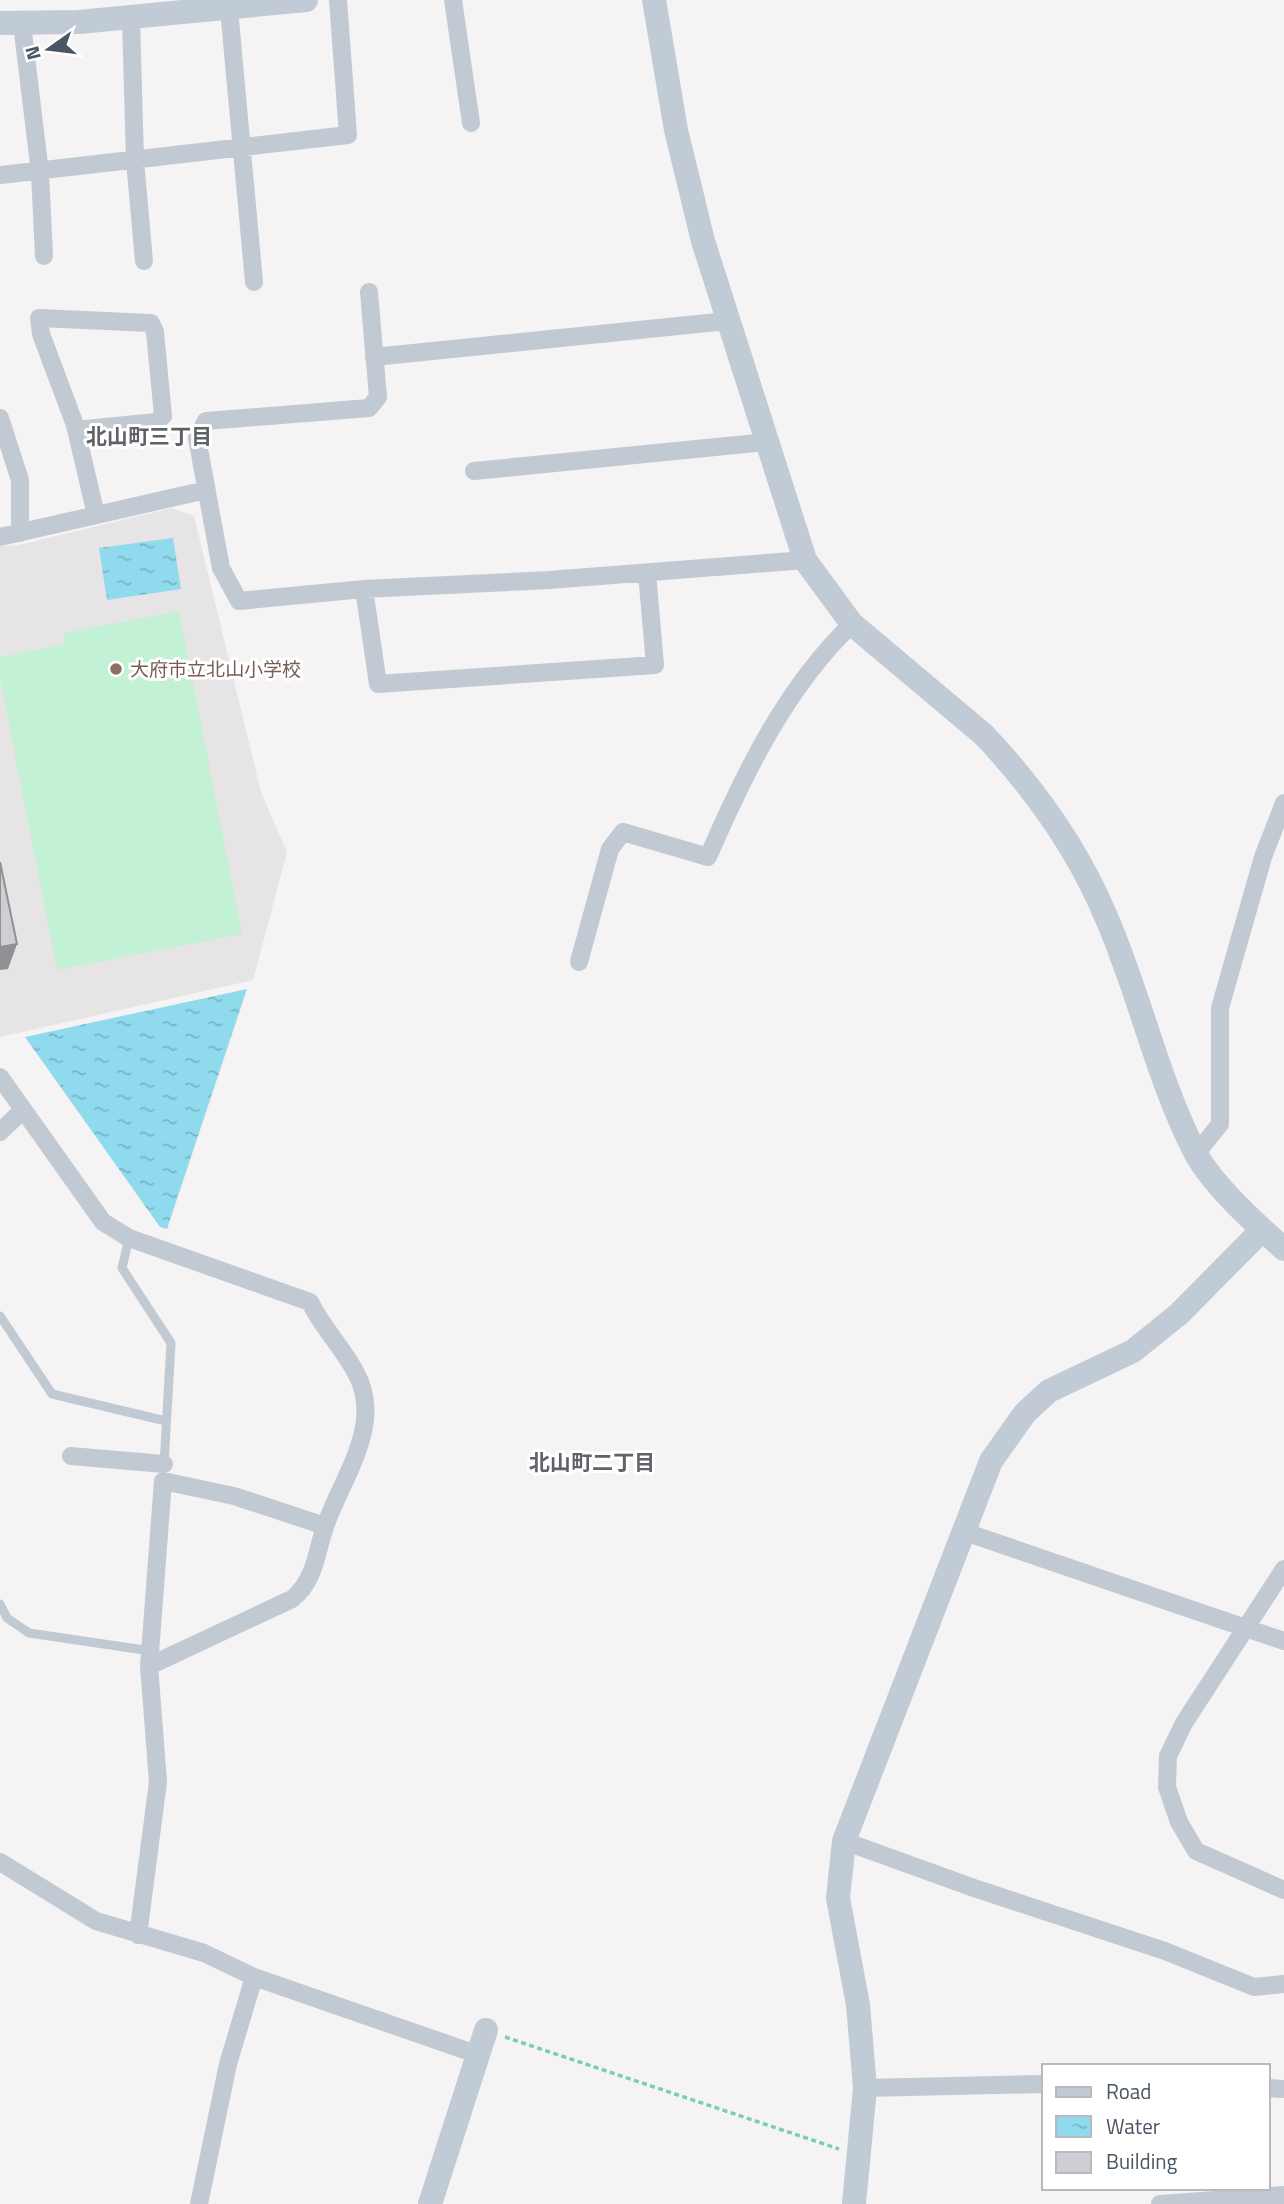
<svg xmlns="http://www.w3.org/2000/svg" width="1284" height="2204" font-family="'Titillium Web','Noto Sans JP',sans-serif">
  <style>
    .education { fill: #e6e4e5 }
    .garden { fill: #c3f1d5 }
    .water { fill: url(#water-ripples) }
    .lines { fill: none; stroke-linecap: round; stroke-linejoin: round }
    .path { stroke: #7ad0a6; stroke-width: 3.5; stroke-dasharray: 5 3.5; stroke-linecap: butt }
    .lane { stroke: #c1cad2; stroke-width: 9 }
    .street { stroke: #c1cad2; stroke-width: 18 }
    .secondary { stroke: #c1cbd6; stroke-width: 24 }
    .shaded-wall { fill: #909195 }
    .building { fill: #cdcfd5; stroke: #909195; stroke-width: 2 }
    .education-dot { fill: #8d6e63; stroke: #fff; stroke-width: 2.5 }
    .labels { text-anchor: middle; stroke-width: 6; stroke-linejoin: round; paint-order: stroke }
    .education-label { font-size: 19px; fill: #785e54; stroke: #fff; text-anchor: start }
    .neighbourhood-label { font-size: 21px; font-weight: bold; fill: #5f6368; stroke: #fff }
  </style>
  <defs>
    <pattern id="water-ripples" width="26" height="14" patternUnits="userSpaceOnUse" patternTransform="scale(1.75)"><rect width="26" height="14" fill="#90daee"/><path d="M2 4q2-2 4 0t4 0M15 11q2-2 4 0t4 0" fill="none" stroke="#78b4c4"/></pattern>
  </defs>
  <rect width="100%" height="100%" fill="#f5f3f3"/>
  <path class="education" d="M172,508L194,516L261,792L287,852L253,980L0,1037V546L19,545Z"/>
  <path class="garden" d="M179,611L242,934L57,970L0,678V657L65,644L64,633Z"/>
  <path class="water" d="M173,538L181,589L107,600L99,548Z
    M247,989L167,1229L160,1227L25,1037Z"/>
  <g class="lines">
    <path class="path" d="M505,2037L839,2149"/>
    <path class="lane" d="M129,1238L122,1268L171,1343L164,1465
      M0,1316L52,1394L166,1421
      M0,1604L7,1618L29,1633L151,1651"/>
    <path class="street" d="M453,0L471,123
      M229,9L254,282
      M131,18L135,161L144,261
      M22,24L40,173L44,256
      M0,175L348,135L338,0
      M369,292L378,397L369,408L206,421L197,438L221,568L239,601L364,589L549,580L805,560
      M374,357L727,321
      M0,418L20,480V533
      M76,430L156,422L163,416L155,332L151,323L39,318L41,334L75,425L96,515
      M474,471L766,442
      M0,537L206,490
      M364,589L378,684L655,665L647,573
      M579,962L610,849L623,832L708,857C744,774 786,687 852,624
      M0,1077L103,1222L129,1238L310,1302C322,1327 343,1348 356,1373C384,1424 343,1476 326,1524C316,1551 316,1580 292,1599L149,1666L158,1782L138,1935
      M0,1132L23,1110
      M1196,1154L1220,1124V1008L1263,857L1284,803
      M71,1456L164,1464
      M962,1531L1284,1641
      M1284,1569L1184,1723L1168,1756L1167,1787L1179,1822L1196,1851L1284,1890
      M149,1666L163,1481L234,1496L325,1526
      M844,1841L974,1888L1165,1951L1254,1987L1284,1984
      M0,1862L96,1921L204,1953L254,1977L479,2055
      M865,2088L1044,2084
      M1268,2088L1284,2089
      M199,2204L228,2064L254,1977
      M1160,2204L1284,2195"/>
    <path class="secondary" d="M654,0L676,130L703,241L805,560L852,624L984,735C1034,788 1079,851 1107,919C1140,995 1157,1078 1195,1152C1213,1186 1256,1224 1284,1249
      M0,23L79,22L306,0
      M430,2204L486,2030
      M854,2204L865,2088L858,2005L838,1898L844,1841L991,1461L1025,1413L1049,1391L1133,1351L1179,1314L1262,1230"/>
  </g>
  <path class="shaded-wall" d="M17,944L8,969L0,970V947Z"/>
  <path class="building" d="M0,862L17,944L0,947Z"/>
  <circle class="education-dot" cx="116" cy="669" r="7"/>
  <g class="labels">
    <g class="education-label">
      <text x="130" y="676">大府市立北山小学校</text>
    </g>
    <g class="neighbourhood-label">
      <text x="149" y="444">北山町三丁目</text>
      <text x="592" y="1470">北山町二丁目</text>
    </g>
  </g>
  <rect x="1042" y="2064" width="228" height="126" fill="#ffffff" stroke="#b7bbc0" stroke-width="2"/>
  <rect x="1056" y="2087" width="35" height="10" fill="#c1cbd6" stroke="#b7bbc0" stroke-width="2"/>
  <text x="1106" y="2099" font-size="21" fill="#4a5661">Road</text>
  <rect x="1056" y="2116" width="35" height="21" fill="url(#water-ripples)" stroke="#b7bbc0" stroke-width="2"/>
  <text x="1106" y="2134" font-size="21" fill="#4a5661">Water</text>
  <rect x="1056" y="2152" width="35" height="21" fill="#cdcfd5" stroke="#b7bbc0" stroke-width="2"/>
  <text x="1106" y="2169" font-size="21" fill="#4a5661">Building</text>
  <g transform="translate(49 49) rotate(256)" stroke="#ffffff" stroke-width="5" paint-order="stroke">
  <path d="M0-5L12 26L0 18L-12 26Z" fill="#4a5661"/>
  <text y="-10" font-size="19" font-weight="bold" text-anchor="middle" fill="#4a5661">N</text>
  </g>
</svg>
